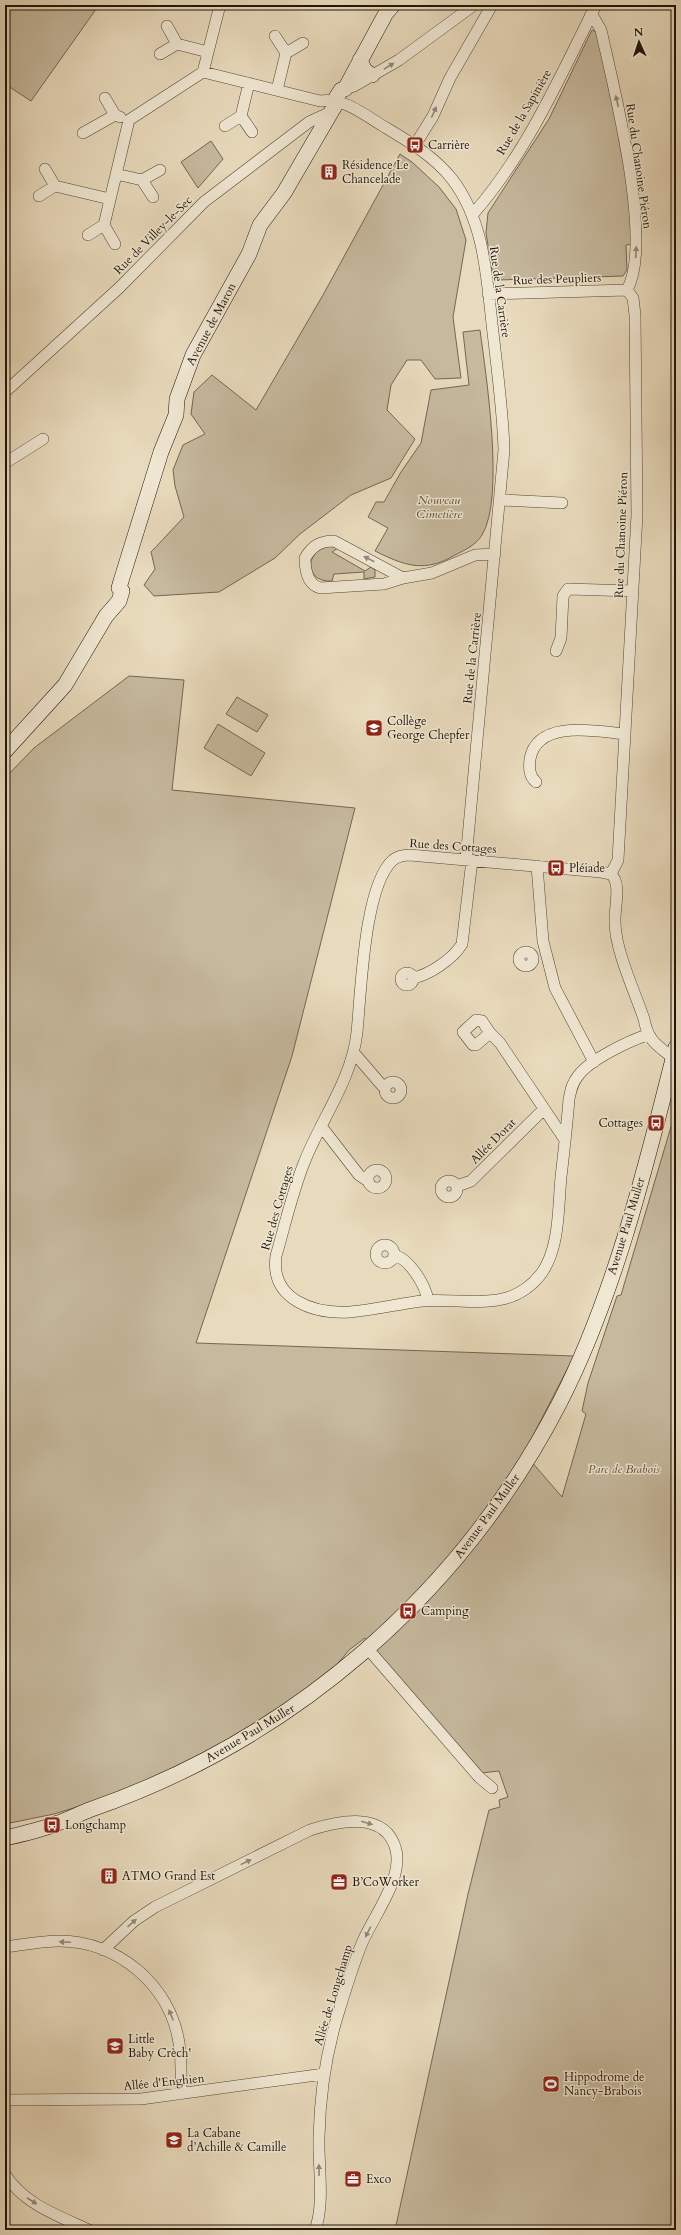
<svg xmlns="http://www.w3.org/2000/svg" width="681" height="2235" font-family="Cardo,serif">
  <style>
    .green { fill: #c6b99e; stroke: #726754 }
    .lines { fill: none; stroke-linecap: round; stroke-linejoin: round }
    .street-casing { stroke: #504636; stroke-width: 12 }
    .secondary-casing { stroke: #1e150a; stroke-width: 16 }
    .street { stroke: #f0e7d3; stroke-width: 11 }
    .secondary { stroke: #f0e7d3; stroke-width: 15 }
    .oneway { fill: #928879 }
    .labels { text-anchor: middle; stroke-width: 3; stroke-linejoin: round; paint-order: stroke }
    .street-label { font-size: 12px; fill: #1e150a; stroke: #f0e7d3 }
    .poi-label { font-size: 12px; fill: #1e150a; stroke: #f0e7d3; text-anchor: start }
    .park-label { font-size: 12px; font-style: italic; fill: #594e3e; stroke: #f0e7d3 }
  </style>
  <rect width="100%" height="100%" fill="#e8dabc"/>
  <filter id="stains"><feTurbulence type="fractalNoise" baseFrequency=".005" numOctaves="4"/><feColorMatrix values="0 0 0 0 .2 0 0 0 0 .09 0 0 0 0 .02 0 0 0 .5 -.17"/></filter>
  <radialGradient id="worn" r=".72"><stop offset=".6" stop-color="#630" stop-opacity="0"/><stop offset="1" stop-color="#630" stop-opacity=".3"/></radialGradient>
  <path class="green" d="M5,5H99L31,101L5,84Z
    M592,30L598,33L620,130L634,244L626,245L627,270L623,276L498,280L493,276L486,233L488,213L549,119Z
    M211,141L223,159L198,188L181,162Z
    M400,154L412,162L439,187L456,209L466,240L453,317L461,378L435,379L421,360H407L391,385L387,410L415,439L391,478L351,495L300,534L275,558L219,592L154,596L144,585L155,569L151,552L184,517L175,486L173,470L183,445L205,434L191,414L194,392L212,375L256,410L323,295Z
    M480,330C486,375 505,498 482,535C476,545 465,550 455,555C425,573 405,566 375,551L388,528L368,517L376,502H384L401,472L421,443L431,390L469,385L463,332Z
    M330,546L338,548L332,552L365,571L371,567L375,570V577L364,579V572L334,574L332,581C305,583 303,551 330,546Z
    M129,676L184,680L172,790L355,808L292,1056L196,1343L574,1356L524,1453L562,1497L586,1414L582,1411L588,1383L617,1296L621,1295L676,1110V2230H395L468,1894L489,1810L500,1807L499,1800L508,1797L499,1771L481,1773L365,1638L349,1650L330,1673L262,1719L224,1742L162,1774L90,1803L54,1814L5,1824V778L34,748Z
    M237,697L268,715L257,732L226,714Z
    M218,724L265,753L251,776L204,748Z"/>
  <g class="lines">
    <g class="street-casing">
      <path id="street" d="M590,16L594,18L601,30C613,85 654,242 627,290
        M167,26L177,44L208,52
        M275,36L286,53L277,90
        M286,53L303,43
        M160,54L177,44
        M203,72L220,5
        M344,91L345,89L354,86L399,60L474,5
        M105,98L115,115L120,117
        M241,116L252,132
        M225,126L241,116L249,83
        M83,133L115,115
        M415,145L433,116L450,78L492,5
        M45,169L55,186L110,199
        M116,174L142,180L153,197
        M142,180L160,170
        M39,196L55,186
        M473,214C526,154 560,77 596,5
        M104,225L115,244
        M88,235L104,225L129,120L203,72L320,101C343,97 365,115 383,126C408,141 434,156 452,179C487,224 487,287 494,341C498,377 503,414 504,450L466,859
        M488,294L627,290
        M5,392L119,288L204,202L309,122L331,112
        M5,463L43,439
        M501,500L562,503
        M403,578L334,541C320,541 312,546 305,558C305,570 307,584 320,588L384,584L403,578L432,573L475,555L495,554
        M556,651L561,638L563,596L568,589L633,591
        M536,782C529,776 529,768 530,759C537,719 596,731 625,734
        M537,866L543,941L555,988L594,1062
        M611,874L601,872L410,855C404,855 398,856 393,860C364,885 361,993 357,1032C352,1080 321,1119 304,1163C292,1193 285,1225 276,1256C270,1300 314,1314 350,1312C374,1310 398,1304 422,1301C465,1297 509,1315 541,1274C560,1248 558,1208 561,1177C564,1151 567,1125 569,1099C571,1090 572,1083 578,1076C589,1060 629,1041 647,1035
        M611,874L618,860L637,515L635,315L633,298L627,290
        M611,874C622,884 614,909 615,922C615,950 635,992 644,1019C648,1041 657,1045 673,1058
        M519 959a7 7 0 1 1 14 0a7 7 0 1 1-14 0Z
        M401 979a6 6 0 1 1 12 0a6 6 0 1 1-12 0Z
        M413,978C429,975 453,959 462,944L472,860
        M476,1020L482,1021L490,1033L476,1045H473L463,1032Z
        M490,1033L500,1043L565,1140
        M354,1053L385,1089
        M385 1090a8 8 0 1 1 16 0a8 8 0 1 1-16 0Z
        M321,1126L359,1175L368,1181
        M368 1179a9 9 0 1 1 18 0a9 9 0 1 1-18 0Z
        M441 1189a8 8 0 1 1 16 0a8 8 0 1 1-16 0Z
        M457,1186L471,1181L544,1109
        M376 1254a9 9 0 1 1 18 0a9 9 0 1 1-18 0Z
        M395,1255C411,1261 425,1285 428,1300
        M368,1649L479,1777L492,1788
        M5,1947C23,1945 41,1941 59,1941C118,1941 170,1985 179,2043C182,2059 181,2077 181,2094
        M103,1950L134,1921L155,1907L310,1830C338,1821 386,1810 396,1850C403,1879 373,1917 362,1943C353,1965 346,1988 339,2011C326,2052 320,2094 319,2137C318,2165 325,2204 315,2230
        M5,2100L141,2099L324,2074
        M5,2174C23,2204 59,2216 89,2230"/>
    </g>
    <g class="secondary-casing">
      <path id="secondary" d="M360,60L365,71L372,75
        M5,751L65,685L106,616L119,601L122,591L119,588L121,581L161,452L176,415L177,399L193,355L249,254L260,225L284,193L337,102L336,98L341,90L345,89L386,13L393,5
        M5,1838C23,1834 41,1830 58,1823C69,1819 79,1814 89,1810C292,1740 460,1595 559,1404C615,1295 646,1166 676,1047"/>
    </g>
    <use href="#street" class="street"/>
    <use href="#secondary" class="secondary"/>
  </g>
  <defs><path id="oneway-solid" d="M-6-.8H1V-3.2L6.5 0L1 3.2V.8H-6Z"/></defs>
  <g class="oneway">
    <use href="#oneway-solid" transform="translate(389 66) rotate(-31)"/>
    <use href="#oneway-solid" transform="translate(617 101) rotate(-103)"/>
    <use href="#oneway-solid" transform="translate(434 112) rotate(-66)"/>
    <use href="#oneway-solid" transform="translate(636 252) rotate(-87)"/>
    <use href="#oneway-solid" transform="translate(369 559) rotate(-153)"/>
    <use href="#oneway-solid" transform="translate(367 1823) rotate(16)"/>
    <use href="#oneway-solid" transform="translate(246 1862) rotate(-26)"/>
    <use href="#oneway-solid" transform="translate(132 1923) rotate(-41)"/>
    <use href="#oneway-solid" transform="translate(368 1932) rotate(117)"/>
    <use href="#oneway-solid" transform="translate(65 1942) rotate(-177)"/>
    <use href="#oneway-solid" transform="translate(171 2015) rotate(-112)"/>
    <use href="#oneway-solid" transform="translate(319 2170) rotate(-91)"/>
    <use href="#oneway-solid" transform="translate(32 2201) rotate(33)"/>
  </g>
  <defs>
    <g id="bus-square" transform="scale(0.9)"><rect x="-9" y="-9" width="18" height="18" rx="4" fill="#8f2418" stroke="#f0e7d3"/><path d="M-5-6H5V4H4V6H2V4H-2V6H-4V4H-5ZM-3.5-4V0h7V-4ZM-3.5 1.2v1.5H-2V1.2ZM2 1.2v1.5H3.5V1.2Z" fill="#fff"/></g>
    <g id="building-square" transform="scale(0.9)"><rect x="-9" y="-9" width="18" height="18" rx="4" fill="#8f2418" stroke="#f0e7d3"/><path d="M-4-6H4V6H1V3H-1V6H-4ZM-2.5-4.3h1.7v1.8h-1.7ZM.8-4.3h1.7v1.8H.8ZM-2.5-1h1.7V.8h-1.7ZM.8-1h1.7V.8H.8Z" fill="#fff"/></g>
    <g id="school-square" transform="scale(0.9)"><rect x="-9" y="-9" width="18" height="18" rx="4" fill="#8f2418" stroke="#f0e7d3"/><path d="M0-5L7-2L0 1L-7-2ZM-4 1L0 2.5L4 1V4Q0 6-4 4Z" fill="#fff"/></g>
    <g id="office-square" transform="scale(0.9)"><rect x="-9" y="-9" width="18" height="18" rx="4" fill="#8f2418" stroke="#f0e7d3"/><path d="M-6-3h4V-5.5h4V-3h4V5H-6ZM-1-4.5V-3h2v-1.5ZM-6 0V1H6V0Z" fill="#fff"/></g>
    <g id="stadium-square" transform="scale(0.9)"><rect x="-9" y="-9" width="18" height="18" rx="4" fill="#8f2418" stroke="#f0e7d3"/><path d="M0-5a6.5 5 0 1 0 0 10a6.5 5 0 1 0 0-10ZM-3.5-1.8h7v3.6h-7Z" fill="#fff"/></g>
  </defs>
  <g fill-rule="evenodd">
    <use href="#bus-square" x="415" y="145"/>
    <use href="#building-square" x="329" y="172"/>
    <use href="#school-square" x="374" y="728"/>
    <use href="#bus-square" x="556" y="868"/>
    <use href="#bus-square" x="656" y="1123"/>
    <use href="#bus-square" x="408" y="1611"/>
    <use href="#bus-square" x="52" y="1825"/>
    <use href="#building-square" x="109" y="1876"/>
    <use href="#office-square" x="339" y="1882"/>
    <use href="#school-square" x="115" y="2046"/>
    <use href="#stadium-square" x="551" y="2084"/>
    <use href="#school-square" x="174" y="2140"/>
    <use href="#office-square" x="353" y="2179"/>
  </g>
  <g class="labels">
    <g class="street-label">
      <text transform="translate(524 112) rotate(-60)" y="4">Rue de la Sapinière</text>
      <text transform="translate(639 166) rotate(82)" y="4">Rue du Chanoine Piéron</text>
      <text transform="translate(153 235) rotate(-45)" y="4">Rue de Villey-le-Sec</text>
      <text transform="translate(557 279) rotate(-2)" y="4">Rue des Peupliers</text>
      <text transform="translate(500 292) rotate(82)" y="4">Rue de la Carrière</text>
      <text transform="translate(211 324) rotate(-62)" y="4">Avenue de Maron</text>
      <text transform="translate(621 535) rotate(-88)" y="4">Rue du Chanoine Piéron</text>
      <text transform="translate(472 658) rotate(-84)" y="4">Rue de la Carrière</text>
      <text transform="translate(453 846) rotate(4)" y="4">Rue des Cottages</text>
      <text transform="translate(493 1141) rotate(-45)" y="4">Allée Dorat</text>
      <text transform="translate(277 1208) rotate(-74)" y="4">Rue des Cottages</text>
      <text transform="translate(626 1226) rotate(-73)" y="4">Avenue Paul Muller</text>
      <text transform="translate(487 1516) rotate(-54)" y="4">Avenue Paul Muller</text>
      <text transform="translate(250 1733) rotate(-31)" y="4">Avenue Paul Muller</text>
      <text transform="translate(333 1995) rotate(-73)" y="4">Allée de Longchamp</text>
      <text transform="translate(164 2082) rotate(-6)" y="4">Allée d'Enghien</text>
    </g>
    <g class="poi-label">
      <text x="428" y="149">Carrière</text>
      <text x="342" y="169">Résidence Le<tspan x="342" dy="14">Chancelade</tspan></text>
      <text x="387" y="725">Collège<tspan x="387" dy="14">George Chepfer</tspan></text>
      <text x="569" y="872">Pléiade</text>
      <text x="643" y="1127" text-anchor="end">Cottages</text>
      <text x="421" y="1615">Camping</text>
      <text x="65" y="1829">Longchamp</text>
      <text x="122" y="1880">ATMO Grand Est</text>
      <text x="352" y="1886">B’CoWorker</text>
      <text x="128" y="2043">Little<tspan x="128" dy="14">Baby Crèch'</tspan></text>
      <text x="564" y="2081">Hippodrome de<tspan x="564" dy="14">Nancy-Brabois</tspan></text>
      <text x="187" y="2137">La Cabane<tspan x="187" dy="14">d’Achille &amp; Camille</tspan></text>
      <text x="366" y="2183">Exco</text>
    </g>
    <g class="park-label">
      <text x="439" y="504">Nouveau<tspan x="439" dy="14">Cimetière</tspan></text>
      <text x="624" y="1473">Parc de Brabois</text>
    </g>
  </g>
  <rect width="681" height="2235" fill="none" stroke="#e8dabc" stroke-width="20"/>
  <rect x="6" y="6" width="669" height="2223" fill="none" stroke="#1e150a" stroke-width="2"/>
  <rect x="10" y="10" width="661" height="2215" fill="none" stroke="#1e150a"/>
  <g transform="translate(639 42) rotate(357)" stroke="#f0e7d3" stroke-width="3" paint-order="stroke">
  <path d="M0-3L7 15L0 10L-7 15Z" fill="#1e150a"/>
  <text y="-6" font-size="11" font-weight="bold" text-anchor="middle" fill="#1e150a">N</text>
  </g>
  <rect width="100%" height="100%" filter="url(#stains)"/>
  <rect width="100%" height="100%" fill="url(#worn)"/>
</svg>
